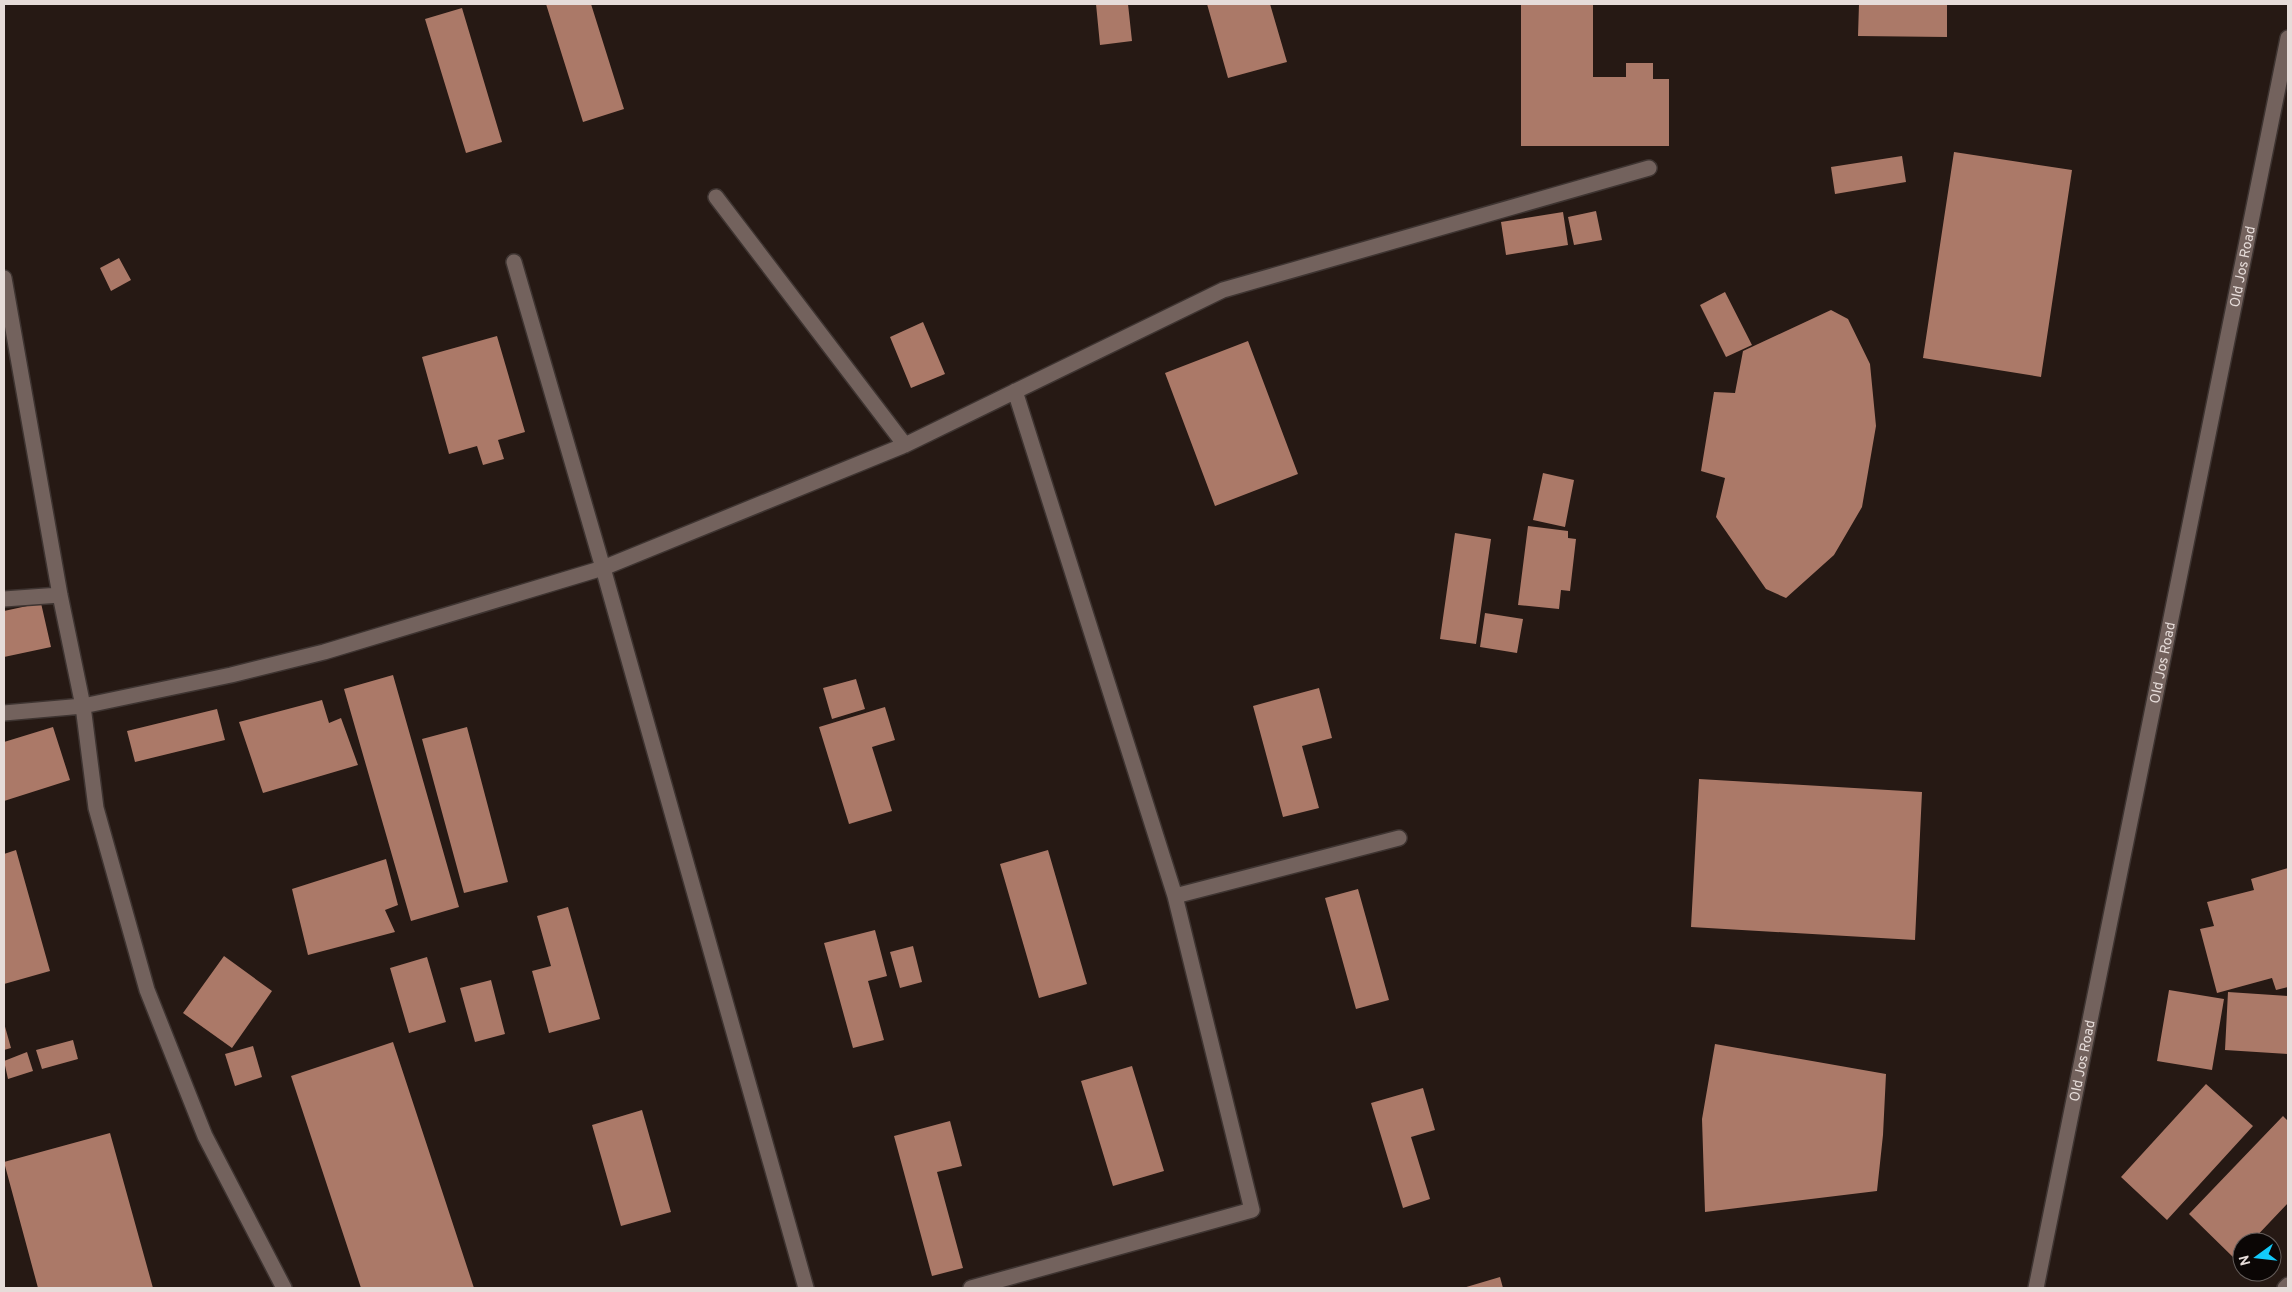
<svg xmlns="http://www.w3.org/2000/svg" width="2292" height="1292" font-family="Overpass,sans-serif">
  <style>
    .building { fill: #ab7968 }
    .lines { fill: none; stroke-linecap: round; stroke-linejoin: round }
    .minor-casing { stroke: #3e3431; stroke-width: 18 }
    .secondary-casing { stroke: #3e3431; stroke-width: 18 }
    .minor { stroke: #73625d; stroke-width: 15 }
    .secondary { stroke: #73625d; stroke-width: 15 }
    .labels { text-anchor: middle; stroke-width: 5; stroke-linejoin: round; paint-order: stroke }
    .street-label { font-size: 14px; fill: #e6dcd9; stroke: #0b0605 }
  </style>
  <rect width="100%" height="100%" fill="#261914"/>
  <path class="building" d="M546,4H591L624,109L583,122Z
    M1096,4H1128L1132,41L1100,45Z
    M1207,4H1270L1287,62L1228,78Z
    M1521,4H1593V77H1626V63H1653V79H1669V146H1521Z
    M1859,4H1947V37L1858,36Z
    M462,8L502,142L466,153L425,19Z
    M1954,152L2072,170L2041,377L1923,358Z
    M1902,156L1906,182L1835,194L1831,167Z
    M1596,211L1602,240L1574,245L1568,217Z
    M1563,212L1568,245L1506,255L1501,222Z
    M119,258L131,280L111,291L100,268Z
    M1725,292L1752,345L1726,357L1700,305Z
    M1831,310L1848,319L1870,364L1876,426L1862,507L1834,555L1786,598L1766,589L1716,517L1725,478L1701,471L1714,392L1735,393L1743,351Z
    M923,322L945,374L911,388L890,337Z
    M497,336L525,432L498,440L504,459L483,465L477,446L449,454L422,357Z
    M1248,341L1298,474L1215,506L1165,373Z
    M1543,473L1574,480L1565,527L1533,520Z
    M1528,526L1568,531V538L1576,539L1570,591L1561,590L1559,609L1518,605Z
    M1455,533L1491,539L1476,644L1440,639Z
    M41,603L51,647L4,657V611Z
    M1485,613L1523,619L1517,653L1480,647Z
    M393,675L459,907L411,921L344,689Z
    M856,679L865,709L832,719L823,688Z
    M1319,688L1332,738L1302,746L1319,808L1283,817L1253,706Z
    M322,700L329,723L341,718L358,765L263,793L239,722Z
    M885,707L895,740L872,747L892,811L849,824L819,727Z
    M217,709L225,740L135,762L127,731Z
    M53,727L70,780L4,801V742Z
    M467,727L508,882L464,893L422,739Z
    M1699,779L1922,792L1915,940L1691,927Z
    M16,850L50,971L4,984V854Z
    M1048,850L1087,984L1039,998L1000,864Z
    M386,859L398,905L385,910L395,932L308,955L292,889Z
    M2288,868V987L2276,990L2272,978L2217,993L2200,929L2214,926L2207,902L2254,890L2251,879Z
    M1358,889L1389,1000L1356,1009L1325,898Z
    M568,907L600,1019L549,1033L532,971L551,966L537,916Z
    M875,930L887,976L868,981L884,1040L853,1048L824,943Z
    M913,946L922,982L900,988L890,952Z
    M224,956L272,991L232,1048L183,1013Z
    M427,957L446,1022L409,1033L390,968Z
    M491,980L505,1034L475,1042L460,988Z
    M2169,990L2224,999L2212,1070L2157,1061Z
    M2228,992L2288,996V1054L2225,1050Z
    M4,1023L11,1048L4,1050Z
    M73,1040L78,1059L42,1069L36,1050Z
    M393,1042L474,1288H361L291,1076Z
    M1715,1044L1886,1074L1883,1135L1877,1191L1705,1212L1702,1119Z
    M253,1046L262,1077L235,1086L225,1054Z
    M27,1052L33,1071L8,1079L4,1061Z
    M1132,1066L1164,1171L1113,1186L1081,1081Z
    M2206,1084L2253,1126L2167,1220L2121,1177Z
    M1423,1088L1435,1130L1411,1137L1430,1199L1403,1208L1371,1103Z
    M642,1110L671,1212L621,1226L592,1125Z
    M2283,1116L2288,1121V1203L2251,1242H2242V1252L2235,1259L2189,1214Z
    M950,1121L962,1166L937,1172L963,1268L932,1276L894,1136Z
    M110,1133L153,1288H38L4,1162Z
    M1500,1277L1503,1288H1463Z"/>
  <g class="lines">
    <g class="minor-casing">
      <path id="minor" d="M716,197L905,445
        M514,262L603,568L806,1288
        M4,278L60,595L83,706L96,808L147,990L205,1136L284,1288
        M4,599L60,595
        M4,713L83,706L231,675L324,652L603,568L905,445L1223,290L1649,168
        M1175,896L1399,838
        M971,1288L1252,1210L1175,896L1015,391
        M2285,1288L2288,1285"/>
    </g>
    <g class="secondary-casing">
      <g id="secondary">
        <path id="s1" d="M2036,1288L2288,38"/>
      </g>
    </g>
    <use href="#minor" class="minor"/>
    <use href="#secondary" class="secondary"/>
  </g>
  <g class="labels">
    <g class="street-label">
      <text dy="5" stroke="none"><textPath href="#s1" startOffset="1042">Old Jos Road</textPath></text>
      <text dy="5" stroke="none"><textPath href="#s1" startOffset="638">Old Jos Road</textPath></text>
      <text dy="5" stroke="none"><textPath href="#s1" startOffset="232">Old Jos Road</textPath></text>
    </g>
  </g>
  <rect width="2292" height="1292" fill="none" stroke="#e6dcd9" stroke-width="10"/>
  <g transform="translate(2257 1257) rotate(255)"><circle r="24" fill="#0b0605" stroke="#635c5a"/>
  <path d="M0-4L9 19L0 12L-9 19Z" fill="#13cafb"/>
  <text y="-8" font-size="14" font-weight="bold" text-anchor="middle" fill="#e6dcd9">N</text>
  </g>
</svg>
